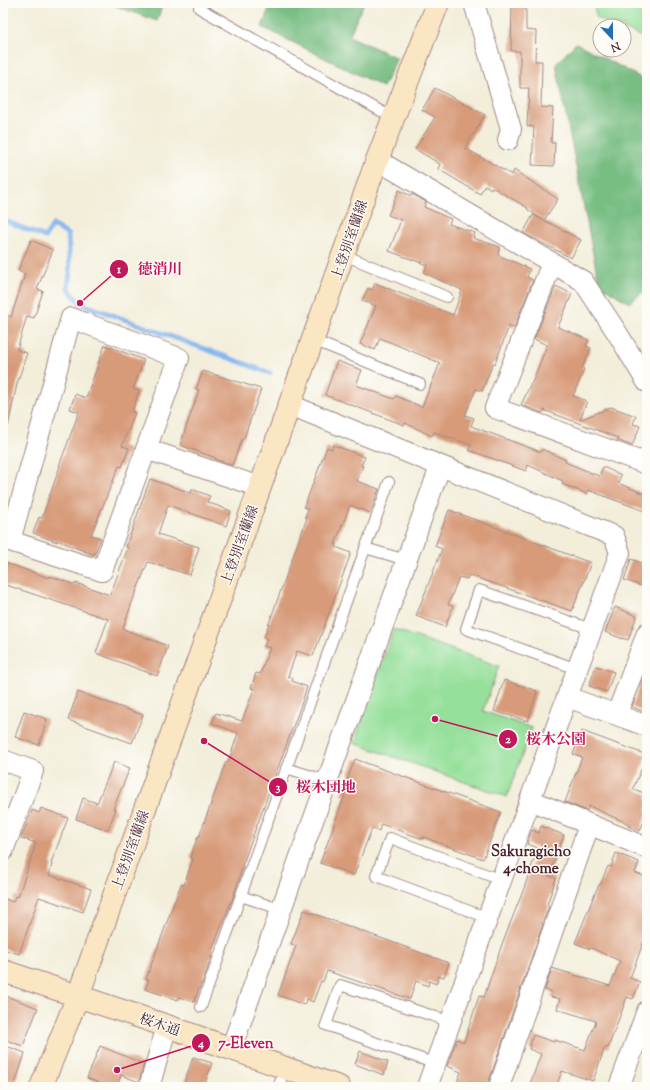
<svg xmlns="http://www.w3.org/2000/svg" width="650" height="1090" font-family="'Sorts Mill Goudy','Noto Serif JP',serif">
  <style>
    .green { fill: #96e09b; stroke: #708063 }
    .forest { fill: #78be83; stroke: #616e57 }
    .lines { fill: none; stroke-linecap: round; stroke-linejoin: round }
    .stream { stroke: #81b2ed; stroke-width: 5 }
    .building { fill: #d89b7a }
    .lane-casing { stroke: #9e8682; stroke-width: 12 }
    .street-casing { stroke: #9e8682; stroke-width: 22 }
    .secondary-casing { stroke: #9e8682; stroke-width: 24 }
    .lane { stroke: #fff; stroke-width: 10 }
    .street { stroke: #fff; stroke-width: 20 }
    .secondary { stroke: #fbe6c4; stroke-width: 22 }
    .labels { text-anchor: middle; stroke-width: 3; stroke-linejoin: round; paint-order: stroke }
    .street-label { font-size: 14px; fill: #4a1f2b; stroke: #fdfcf7 }
    .neighbourhood-label { font-size: 15px; font-weight: bold; fill: #4a1f2b; stroke: #fdfcf7 }
    .leader { fill: none; stroke: #c2185b; stroke-width: 1.5 }
    .callout-dot { fill: #c2185b; stroke: #fdfcf7; stroke-width: 1.5 }
    .mark-label { font-size: 12px; text-anchor: middle; font-weight: bold; fill: #fff }
    .callout-label { font-size: 15px; text-anchor: middle; font-weight: bold; fill: #c2185b; stroke: #fdfcf7; stroke-width: 3; stroke-linejoin: round; paint-order: stroke }
  </style>
  <rect width="100%" height="100%" fill="#fdfcf7"/>
  <filter id="ink" filterUnits="userSpaceOnUse"><feTurbulence type="fractalNoise" baseFrequency=".025" numOctaves="2"/><feDisplacementMap in="SourceGraphic" scale="8" xChannelSelector="R" yChannelSelector="G"/><feConvolveMatrix kernelMatrix="1 2 1 2 8 2 1 2 1" color-interpolation-filters="sRGB"/></filter>
  <filter id="wash" filterUnits="userSpaceOnUse"><feTurbulence type="fractalNoise" baseFrequency=".012" numOctaves="4" result="noise"/><feDisplacementMap in="SourceGraphic" scale="16" xChannelSelector="R" yChannelSelector="G"/><feGaussianBlur stdDeviation="0.9" result="paint"/><feColorMatrix in="noise" values="0 0 0 0 0 0 0 0 0 0 0 0 0 0 0 0 0 1.4 0 .05"/><feComposite in="paint" operator="in"/></filter>
  <g filter="url(#wash)">
    <rect width="100%" height="100%" fill="#f3eeda"/>
    <path class="green" d="M593,3H647V39L624,29V26H616L597,18Z
      M394,629L499,666L483,711L532,728L507,797L354,743Z"/>
    <path class="forest" d="M108,3H163L157,21Z
      M271,3H364L349,36L397,58L383,87L262,27Z
      M576,43L647,81V289L629,303L599,284L556,64Z"/>
    <g class="lines">
      <path class="stream" d="M3,220L45,237L53,225L68,235L70,273L68,288L80,303L270,373"/>
    </g>
    <g id="blocks">
      <path class="building" d="M512,3H526V30L536,31L535,61H542L541,107L553,108L551,143H555L554,166L532,165L534,127L527,126L529,88H520V51H511Z
        M435,88L485,115L465,148L512,175L514,170L558,199L544,220L581,240L571,258L523,233L533,215L543,220L527,209L528,208L492,187L491,189L485,185L480,194L438,169L440,164L415,149L435,117L422,110Z
        M399,190L411,196L412,194L426,202L424,207L451,219L449,224L475,233L473,238L500,247L498,255L530,269L527,277L533,280L514,328L509,326L495,364L493,363L482,391L476,389L465,415L474,418L471,426L541,452L542,449L566,460L565,462L599,476L603,467L621,475L618,483L647,495V512L588,490L587,494L562,484L563,481L528,465L526,471L469,450L471,445L434,432L432,436L405,423L404,425L325,395L337,361L362,370L356,385L394,399L396,396L422,407L440,363L380,338L375,350L360,344L376,306L362,301L368,288L372,290L375,283L453,315L462,290L424,273L427,265L389,251L401,220L388,215Z
        M31,240L53,250L37,289L43,291L34,318L27,316L17,350L27,353L17,384L8,426L3,425V325L6,315L11,317L25,274L18,271Z
        M556,286L572,294L558,327L589,340L586,346L591,348L582,368L584,369L573,396L587,401L580,420L611,407L636,416L633,424L640,426L632,446L617,440L618,438L544,410L542,413L521,405L531,383H532L547,345L534,339Z
        M105,345L144,360L133,389L139,391L132,412L135,413L122,446L129,448L122,467L119,466L91,535L101,538L94,555L57,540V542L33,533L39,517L42,518L60,466H59L79,412L70,409L75,394L86,398Z
        M203,371L261,389L244,438L243,437L232,465L215,459L216,458L180,445L199,390L196,389Z
        M333,445L365,457L361,466H363L357,481L379,489L370,513L350,505L335,544H337L336,547L351,553L320,638L313,656L297,651L288,676L293,678L292,681L307,687L301,705L242,866H243L233,897L211,952H213L202,984H201L194,1002L179,997L178,1000L145,989L149,980L146,979L181,884L184,885L193,859L190,858L198,836L199,837L226,762L228,763L238,733L212,723L216,713L242,721L254,689L251,688L256,673L260,674L270,648L264,646L267,639L264,637L307,518L305,517L308,509L304,507L327,447L332,449Z
        M150,479L191,493L192,489L210,496L207,502L231,511L226,526L168,505L158,534L199,547L190,575L148,562L131,605L123,629L168,646L157,676L96,653L108,619L3,584V562L49,578L50,576L76,585V583L110,595L128,548L126,547Z
        M449,510L591,563L572,611L469,575L467,579L459,577L448,605L453,606L445,627L416,616L442,549L435,546Z
        M631,559L647,565V588L624,580Z
        M615,607L637,616L628,640L623,638V639L605,632Z
        M596,666L614,672L607,692L589,686Z
        M646,669H647V713L632,707Z
        M504,680L537,691L528,721L494,711Z
        M78,692L143,715L132,743L68,720Z
        M24,711L47,719L39,745L15,737Z
        M582,731L647,755L633,789L647,794V814L640,831L628,826L629,824L589,806L587,811L565,802L582,757L573,754Z
        M355,759L501,812L483,859L423,837V839L381,824L379,831L372,828L354,875L320,863L345,795L342,794Z
        M114,762L130,768L113,809H116L108,830L76,819L83,798L97,803Z
        M41,808L68,818L51,863L52,864L49,875L91,889L83,912L39,897L19,954L3,949V898L13,902L15,896L18,897L36,843L21,838L32,810L39,813Z
        M541,826L564,835L549,876L556,878L547,905L549,906L542,924H543L487,1087H455L461,1072L447,1066L457,1039L464,1042L479,996L484,997L502,944L523,891L538,848L527,844L532,830L539,833Z
        M616,853L639,862L635,873L647,877V933L630,978L640,982L633,999L627,997L608,1048L605,1047L593,1081L562,1071L556,1087H529L541,1054L529,1049L533,1035L554,1042L555,1040L585,1050L596,1021L557,1009L560,999L551,997L552,992L545,990L552,968L610,986L620,961L591,948L590,949L575,943L595,893L599,885H600L608,866L611,867Z
        M304,910L449,963L444,977L439,976L436,984L429,981L428,986L416,981L410,999L327,971L323,982L321,981L313,1002L307,999L304,1005L278,995L296,946L291,944Z
        M6,996L38,1008L23,1046L3,1039V1004Z
        M100,1046L144,1064L139,1082L121,1075L117,1087H109L87,1078Z
        M9,1047L25,1053L14,1087H3V1063Z
        M360,1051L388,1062L384,1075L355,1064Z
        M193,1057L212,1063L204,1087H183Z"/>
    </g>
  </g>
  <g filter="url(#ink)">
    <use href="#blocks" fill-opacity="0" stroke="#9e8682" stroke-width="1"/>
    <g class="lines">
      <g class="lane-casing">
        <path id="lane" d="M199,8L393,118
          M344,255L447,297
          M313,340L420,384
          M365,548L406,560
          M577,669L466,629L479,590L591,629
          M286,768L328,781
          M241,896L282,910
          M488,918L376,876L390,838L501,880
          M201,1007L389,482
          M436,1064L326,1025L340,985L451,1022
          M278,1087L286,1068"/>
      </g>
      <g class="street-casing">
        <path id="street" d="M474,3L511,129L508,140
          M377,160L583,281L616,331L647,382
          M552,263L495,408L644,463L647,457
          M71,318L179,358L102,571L10,541Z
          M290,405L614,536L620,553L567,697L427,1087
          M146,449L260,487
          M567,697L647,726
          M617,714L647,633
          M3,760L33,771L3,851
          M530,800L647,848
          M231,1049L440,467
          M149,1087L167,1026
          M499,1087L589,825
          M619,1087L647,1011"/>
      </g>
      <g class="secondary-casing">
        <path id="secondary" d="M3,971L167,1026L339,1087
          M41,1087L78,996L377,160L438,3"/>
      </g>
      <use href="#lane" class="lane"/>
      <use href="#street" class="street"/>
      <use href="#secondary" class="secondary"/>
    </g>
  </g>
  <g class="labels">
    <g class="street-label">
      <text transform="translate(349 240) rotate(-71)" y="5">上登別室蘭線</text>
      <text transform="translate(239 545) rotate(-70)" y="5">上登別室蘭線</text>
      <text transform="translate(130 850) rotate(-70)" y="5">上登別室蘭線</text>
      <text transform="translate(160 1024) rotate(19)" y="5">桜木通</text>
    </g>
    <g class="neighbourhood-label">
      <text x="531" y="856">Sakuragicho<tspan x="531" dy="17">4-chome</tspan></text>
    </g>
  </g>
  <path class="leader" d="M80 303L119 269M435 719L508 739M204 741L278 787M117 1070L201 1043"/>
  <g class="callout-dot">
    <circle cx="80" cy="303" r="4"/>
    <circle cx="435" cy="719" r="4"/>
    <circle cx="204" cy="741" r="4"/>
    <circle cx="117" cy="1070" r="4"/>
    <circle cx="119" cy="269" r="10"/>
    <circle cx="508" cy="739" r="10"/>
    <circle cx="278" cy="787" r="10"/>
    <circle cx="201" cy="1043" r="10"/>
  </g>
  <g class="mark-label">
    <text x="119" y="273">1</text>
    <text x="508" y="743">2</text>
    <text x="278" y="791">3</text>
    <text x="201" y="1047">4</text>
  </g>
  <g class="callout-label">
    <text x="160" y="274">徳消川</text>
    <text x="556" y="744">桜木公園</text>
    <text x="326" y="792">桜木団地</text>
    <text x="246" y="1048">7-Eleven</text>
  </g>
  <rect width="650" height="1090" fill="none" stroke="#fdfcf7" stroke-width="16"/>
  <g transform="translate(612 38) rotate(158)"><circle r="19" fill="#fdfcf7" stroke="#b5a4a5"/>
  <path d="M0-3L7 15L0 10L-7 15Z" fill="#1f6fb2"/>
  <text y="-6" font-size="11" font-weight="bold" text-anchor="middle" fill="#4a1f2b">N</text>
  </g>
</svg>
